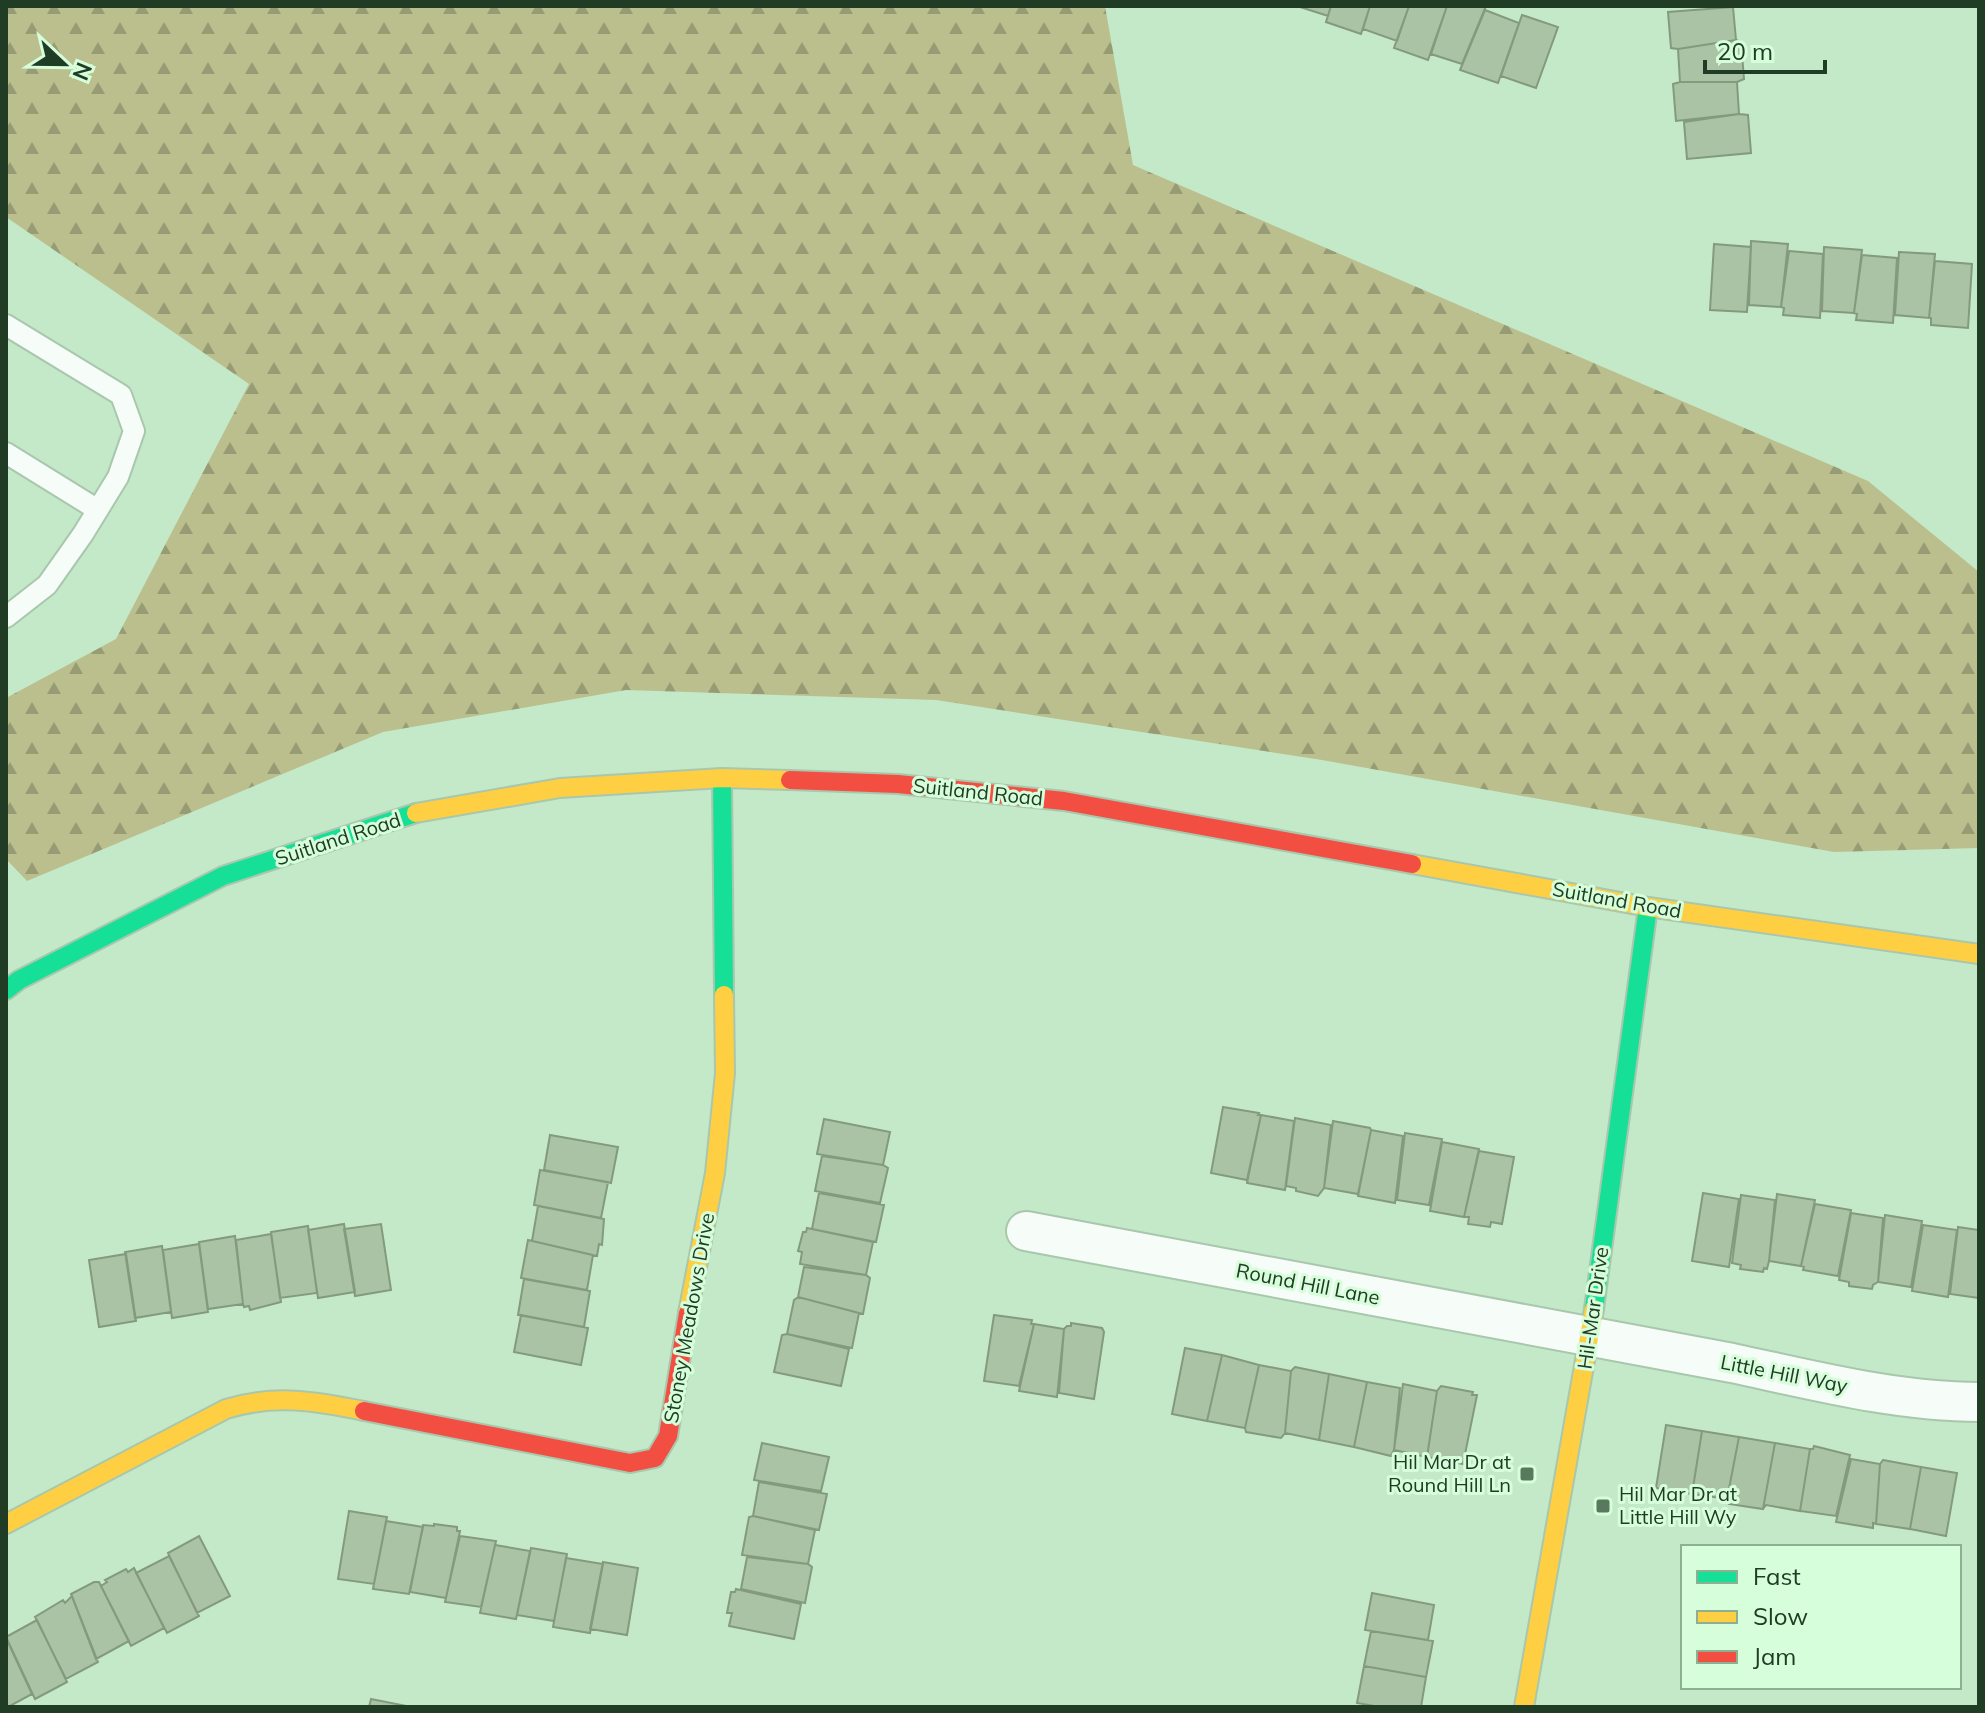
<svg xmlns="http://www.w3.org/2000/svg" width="1985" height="1713" font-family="Mulish,sans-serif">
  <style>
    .forest { fill: url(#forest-firs) }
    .building { fill: #abc3a5; stroke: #839a7d; stroke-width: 2 }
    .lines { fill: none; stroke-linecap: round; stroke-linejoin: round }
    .lane-casing { stroke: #a9c7ad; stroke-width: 24 }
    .street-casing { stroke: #a9c7ad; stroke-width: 42 }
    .fast-casing { stroke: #a9c7ad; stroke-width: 22 }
    .slow-casing { stroke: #a9c7ad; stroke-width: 22 }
    .jam-casing { stroke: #a9c7ad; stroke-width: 22 }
    .lane { stroke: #f6fcf7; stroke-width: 20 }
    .street { stroke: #f6fcf7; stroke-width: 38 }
    .fast { stroke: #16e098; stroke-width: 18 }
    .slow { stroke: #ffcf43; stroke-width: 18 }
    .jam { stroke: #f24e42; stroke-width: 18 }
    .poi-dot { fill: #59795e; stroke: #d6feda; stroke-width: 3 }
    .labels { text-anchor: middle; stroke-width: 6; stroke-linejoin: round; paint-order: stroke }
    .street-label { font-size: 20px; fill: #203c25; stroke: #d6feda }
    .poi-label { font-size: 20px; fill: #203c25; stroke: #d6feda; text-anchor: end }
  </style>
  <defs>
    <pattern id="forest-firs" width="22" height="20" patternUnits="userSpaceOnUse" patternTransform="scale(2)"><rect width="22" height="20" fill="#bbbf8e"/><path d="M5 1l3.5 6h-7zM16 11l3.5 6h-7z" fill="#989c74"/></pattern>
  </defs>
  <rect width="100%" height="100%" fill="#c3e9c8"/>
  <path class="forest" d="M6,6H1105L1133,165L1868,481L1979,572V848L1834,852L1322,760L936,700L626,690L383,732L27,881L6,859V698L116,639L249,384L6,217Z"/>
  <path class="building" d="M1297,6H1331L1328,16Z
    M1331,6H1370L1361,34L1326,22Z
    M1370,6H1409L1397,41L1363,29Z
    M1409,6H1447L1428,60L1394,48Z
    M1447,6H1486L1462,64L1431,54Z
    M1733,7L1736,40L1678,49L1671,48L1668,12Z
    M1485,10L1519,23L1498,83L1460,70Z
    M1522,15L1558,27L1536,88L1501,76Z
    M1736,40L1741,42L1744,79L1737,82H1680L1678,49Z
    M1680,82H1737L1739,114L1676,121L1673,84Z
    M1739,114L1748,115L1751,153L1687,159L1684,122Z
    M1751,241L1788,244L1781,307L1749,305Z
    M1714,244L1751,247L1747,312L1710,310Z
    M1824,247L1862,250L1854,313L1822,311Z
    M1789,251L1823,254L1820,318L1783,315L1784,308L1781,307Z
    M1899,252L1935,254L1929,318L1895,315Z
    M1862,255L1897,258L1893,323L1856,320L1857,314L1854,313Z
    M1935,261L1972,264L1968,328L1931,325V318H1929Z
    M1223,1107L1259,1113L1258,1115H1261L1247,1180L1211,1173Z
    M1261,1115L1294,1121L1285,1190L1247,1183Z
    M1295,1118L1331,1125L1324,1188L1318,1196L1296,1191V1188L1286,1186Z
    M824,1119L890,1132L883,1165L817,1154Z
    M1333,1121L1370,1128L1371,1130L1358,1194L1324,1188Z
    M1371,1130L1403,1136L1395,1203L1358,1196Z
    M1405,1133L1442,1139L1429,1205L1397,1200Z
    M550,1135L618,1147L611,1183L544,1170Z
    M1442,1142L1479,1149L1464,1217L1430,1211Z
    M1479,1151L1514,1157L1502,1224L1491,1222L1490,1227L1468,1224L1469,1217H1464Z
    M822,1156L883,1165L888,1168L880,1203L815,1191Z
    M540,1170L608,1182L601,1218L534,1205Z
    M819,1193L884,1205L876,1242L812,1229Z
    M1703,1193L1739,1199L1729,1267L1692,1261Z
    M1777,1194L1815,1200L1801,1266L1769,1261Z
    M1741,1195L1775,1200L1769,1261L1767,1269L1764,1268L1763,1272L1740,1269L1741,1265L1732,1263Z
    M1815,1204L1851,1210L1838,1276L1803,1270L1804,1267L1801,1266Z
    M538,1206L604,1219L602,1245L599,1244L597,1256L532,1241Z
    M1851,1213L1883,1218L1878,1282L1873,1285L1872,1289L1849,1286V1282L1839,1280Z
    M1885,1215L1922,1221L1911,1287L1878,1282Z
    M344,1224L355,1292L318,1298L308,1230Z
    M381,1224L391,1290L355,1296L344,1229Z
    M1923,1225L1957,1230L1948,1297L1912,1291Z
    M308,1226L317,1293L280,1298L271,1232Z
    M1958,1227L1979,1230V1298L1950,1294Z
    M807,1228L873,1242L866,1275L800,1264L802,1252L798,1251L803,1232H806Z
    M271,1234L281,1302L250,1310L249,1306L244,1307L243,1304L236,1240Z
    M235,1236L243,1304L208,1309L199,1242Z
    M528,1240L593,1255L587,1290L521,1278Z
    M199,1244L208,1312L172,1318L163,1250Z
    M162,1246L171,1312L135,1318L125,1252Z
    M126,1254L136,1321L99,1327L89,1260Z
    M804,1267L866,1275L870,1278L863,1314L798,1297Z
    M524,1279L590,1291L584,1327L518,1315Z
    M798,1297L859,1313L852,1348L787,1334L794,1300Z
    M521,1315L588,1328L581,1365L514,1352Z
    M994,1315L1032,1320L1031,1324H1034L1019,1386L984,1381Z
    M1071,1323L1102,1328L1104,1332L1094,1399L1059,1393L1064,1329L1067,1326H1071Z
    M1034,1324L1064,1329L1057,1397L1019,1391Z
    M787,1334L849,1349L841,1386L774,1372L782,1335Z
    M1185,1348L1222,1355L1207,1421L1172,1414Z
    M1222,1355L1259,1365L1245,1428L1207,1421Z
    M1259,1365L1291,1371L1285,1433L1281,1438L1246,1432L1245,1428Z
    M1295,1367L1329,1374L1319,1440L1285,1433L1291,1371Z
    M1329,1374L1367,1382L1354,1447L1319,1440Z
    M1367,1382L1400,1388L1394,1450L1391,1456L1354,1447Z
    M1403,1384L1437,1391L1427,1457L1394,1450Z
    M1441,1386L1473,1392L1472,1395H1477L1463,1464L1427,1457L1437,1391Z
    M1666,1425L1702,1431L1692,1494L1656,1488Z
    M1702,1431L1739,1437L1727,1499L1692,1494Z
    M1739,1437L1775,1443L1763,1509L1729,1504L1730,1500L1727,1499Z
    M762,1443L829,1457L821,1491L754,1480Z
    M1775,1443L1810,1449L1800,1511L1766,1505L1763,1509Z
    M1814,1446L1850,1455L1836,1516L1800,1511L1810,1449H1813Z
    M1851,1459L1880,1464L1876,1524L1873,1523V1528L1836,1522Z
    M1883,1460L1921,1467L1910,1529L1876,1524L1880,1464Z
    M1921,1467L1957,1473L1946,1536L1910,1529Z
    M759,1482L827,1494L819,1530L753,1516Z
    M349,1511L387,1517L374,1584L338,1579Z
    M753,1516L815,1530L808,1564L742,1555L749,1517Z
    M386,1521L423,1527L409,1594L373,1589Z
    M434,1524L457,1527V1531H460L446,1598L410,1592L423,1525L434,1526Z
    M199,1536L230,1596L197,1613L168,1553Z
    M460,1536L496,1541L481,1607L445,1602Z
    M495,1545L530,1551L516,1619L480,1613Z
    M531,1548L567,1554L554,1621L517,1615Z
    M169,1556L199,1616L167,1633L136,1573Z
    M747,1557L808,1564L812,1567L805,1603L741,1589Z
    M566,1558L603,1564L590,1633L553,1627Z
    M603,1562L638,1568L627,1635L590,1629Z
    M134,1568L164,1628L131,1646L101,1586L107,1582L105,1580L126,1569L128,1572Z
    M94,1582H99L129,1641L96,1659L71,1594Z
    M736,1589L801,1604L794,1639L729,1626L732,1613H727L731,1592H735Z
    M1372,1593L1434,1605L1428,1640L1365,1630Z
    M72,1596L98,1662L66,1679L35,1617L63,1600L65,1603Z
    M37,1620L67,1682L35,1699L6,1637Z
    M1371,1631L1433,1641L1426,1677L1364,1666Z
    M6,1638L32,1694L8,1707H6Z
    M1364,1666L1426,1677L1421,1707H1380L1357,1703Z
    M371,1699L407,1706L406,1707H369Z"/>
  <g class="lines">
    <g class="lane-casing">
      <path id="lane" d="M6,325L121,395L134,431L118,477L83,534L47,585L6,617
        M6,453L98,510"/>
    </g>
    <g class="street-casing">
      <path id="street" d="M1026,1231L1732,1363C1812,1380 1896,1402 1979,1402"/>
    </g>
    <g class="fast-casing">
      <path id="fast" d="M722,778L724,995
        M6,990L19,980L223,876L416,813
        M1594,1309L1648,907"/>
    </g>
    <g class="slow-casing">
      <path id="slow" d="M416,813L560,788L722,778L790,780
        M1412,864L1648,907L1979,954
        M688,1313L715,1173L725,1073L724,995
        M6,1524L226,1409C274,1394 316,1401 364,1411
        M1524,1707L1594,1309"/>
    </g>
    <g class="jam-casing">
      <path id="jam" d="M790,780L898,784L1064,801L1412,864
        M364,1411L630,1463L655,1458L668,1436L688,1313"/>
    </g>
    <use href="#lane" class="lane"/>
    <use href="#street" class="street"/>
    <use href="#fast" class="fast"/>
    <use href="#slow" class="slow"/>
    <use href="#jam" class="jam"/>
  </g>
  <g class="poi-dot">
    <rect x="1519" y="1466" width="16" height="16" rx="4"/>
    <rect x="1595" y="1498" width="16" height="16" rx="4"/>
  </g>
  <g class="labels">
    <g class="street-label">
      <text transform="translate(978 792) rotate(6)" y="7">Suitland Road</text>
      <text transform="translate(338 839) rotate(-18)" y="7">Suitland Road</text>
      <text transform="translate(1617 900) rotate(10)" y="7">Suitland Road</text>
      <text transform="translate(1308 1284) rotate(11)" y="7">Round Hill Lane</text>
      <text transform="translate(1593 1308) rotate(-82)" y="7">Hil-Mar Drive</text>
      <text transform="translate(689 1318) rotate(-80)" y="7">Stoney Meadows Drive</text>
      <text transform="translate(1784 1374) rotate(11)" y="7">Little Hill Way</text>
    </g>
    <g class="poi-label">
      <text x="1511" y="1469">Hil Mar Dr at<tspan x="1511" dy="23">Round Hill Ln</tspan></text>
      <text x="1619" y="1501" text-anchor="start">Hil Mar Dr at<tspan x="1619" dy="23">Little Hill Wy</tspan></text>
    </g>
  </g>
  <rect width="1985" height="1713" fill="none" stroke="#203c25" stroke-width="16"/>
  <rect x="1681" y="1545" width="280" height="144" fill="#d6feda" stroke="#8db092" stroke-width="2"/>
  <rect x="1697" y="1571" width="40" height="12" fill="#16e098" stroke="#8db092" stroke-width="2"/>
  <text x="1753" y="1585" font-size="24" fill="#203c25">Fast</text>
  <rect x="1697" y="1611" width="40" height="12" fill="#ffcf43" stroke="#8db092" stroke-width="2"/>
  <text x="1753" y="1625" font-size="24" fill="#203c25">Slow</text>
  <rect x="1697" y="1651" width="40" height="12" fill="#f24e42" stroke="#8db092" stroke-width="2"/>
  <text x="1753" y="1665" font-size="24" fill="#203c25">Jam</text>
  <g transform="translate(64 64) rotate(112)" stroke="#d6feda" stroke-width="6" paint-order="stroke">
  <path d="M0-6L14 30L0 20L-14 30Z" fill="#203c25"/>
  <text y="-12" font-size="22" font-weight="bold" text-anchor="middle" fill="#203c25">N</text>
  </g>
  <path d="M1705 60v12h120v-12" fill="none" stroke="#203c25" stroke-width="4"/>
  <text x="1717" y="60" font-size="24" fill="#203c25" stroke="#d6feda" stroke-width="6" paint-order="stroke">20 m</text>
</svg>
